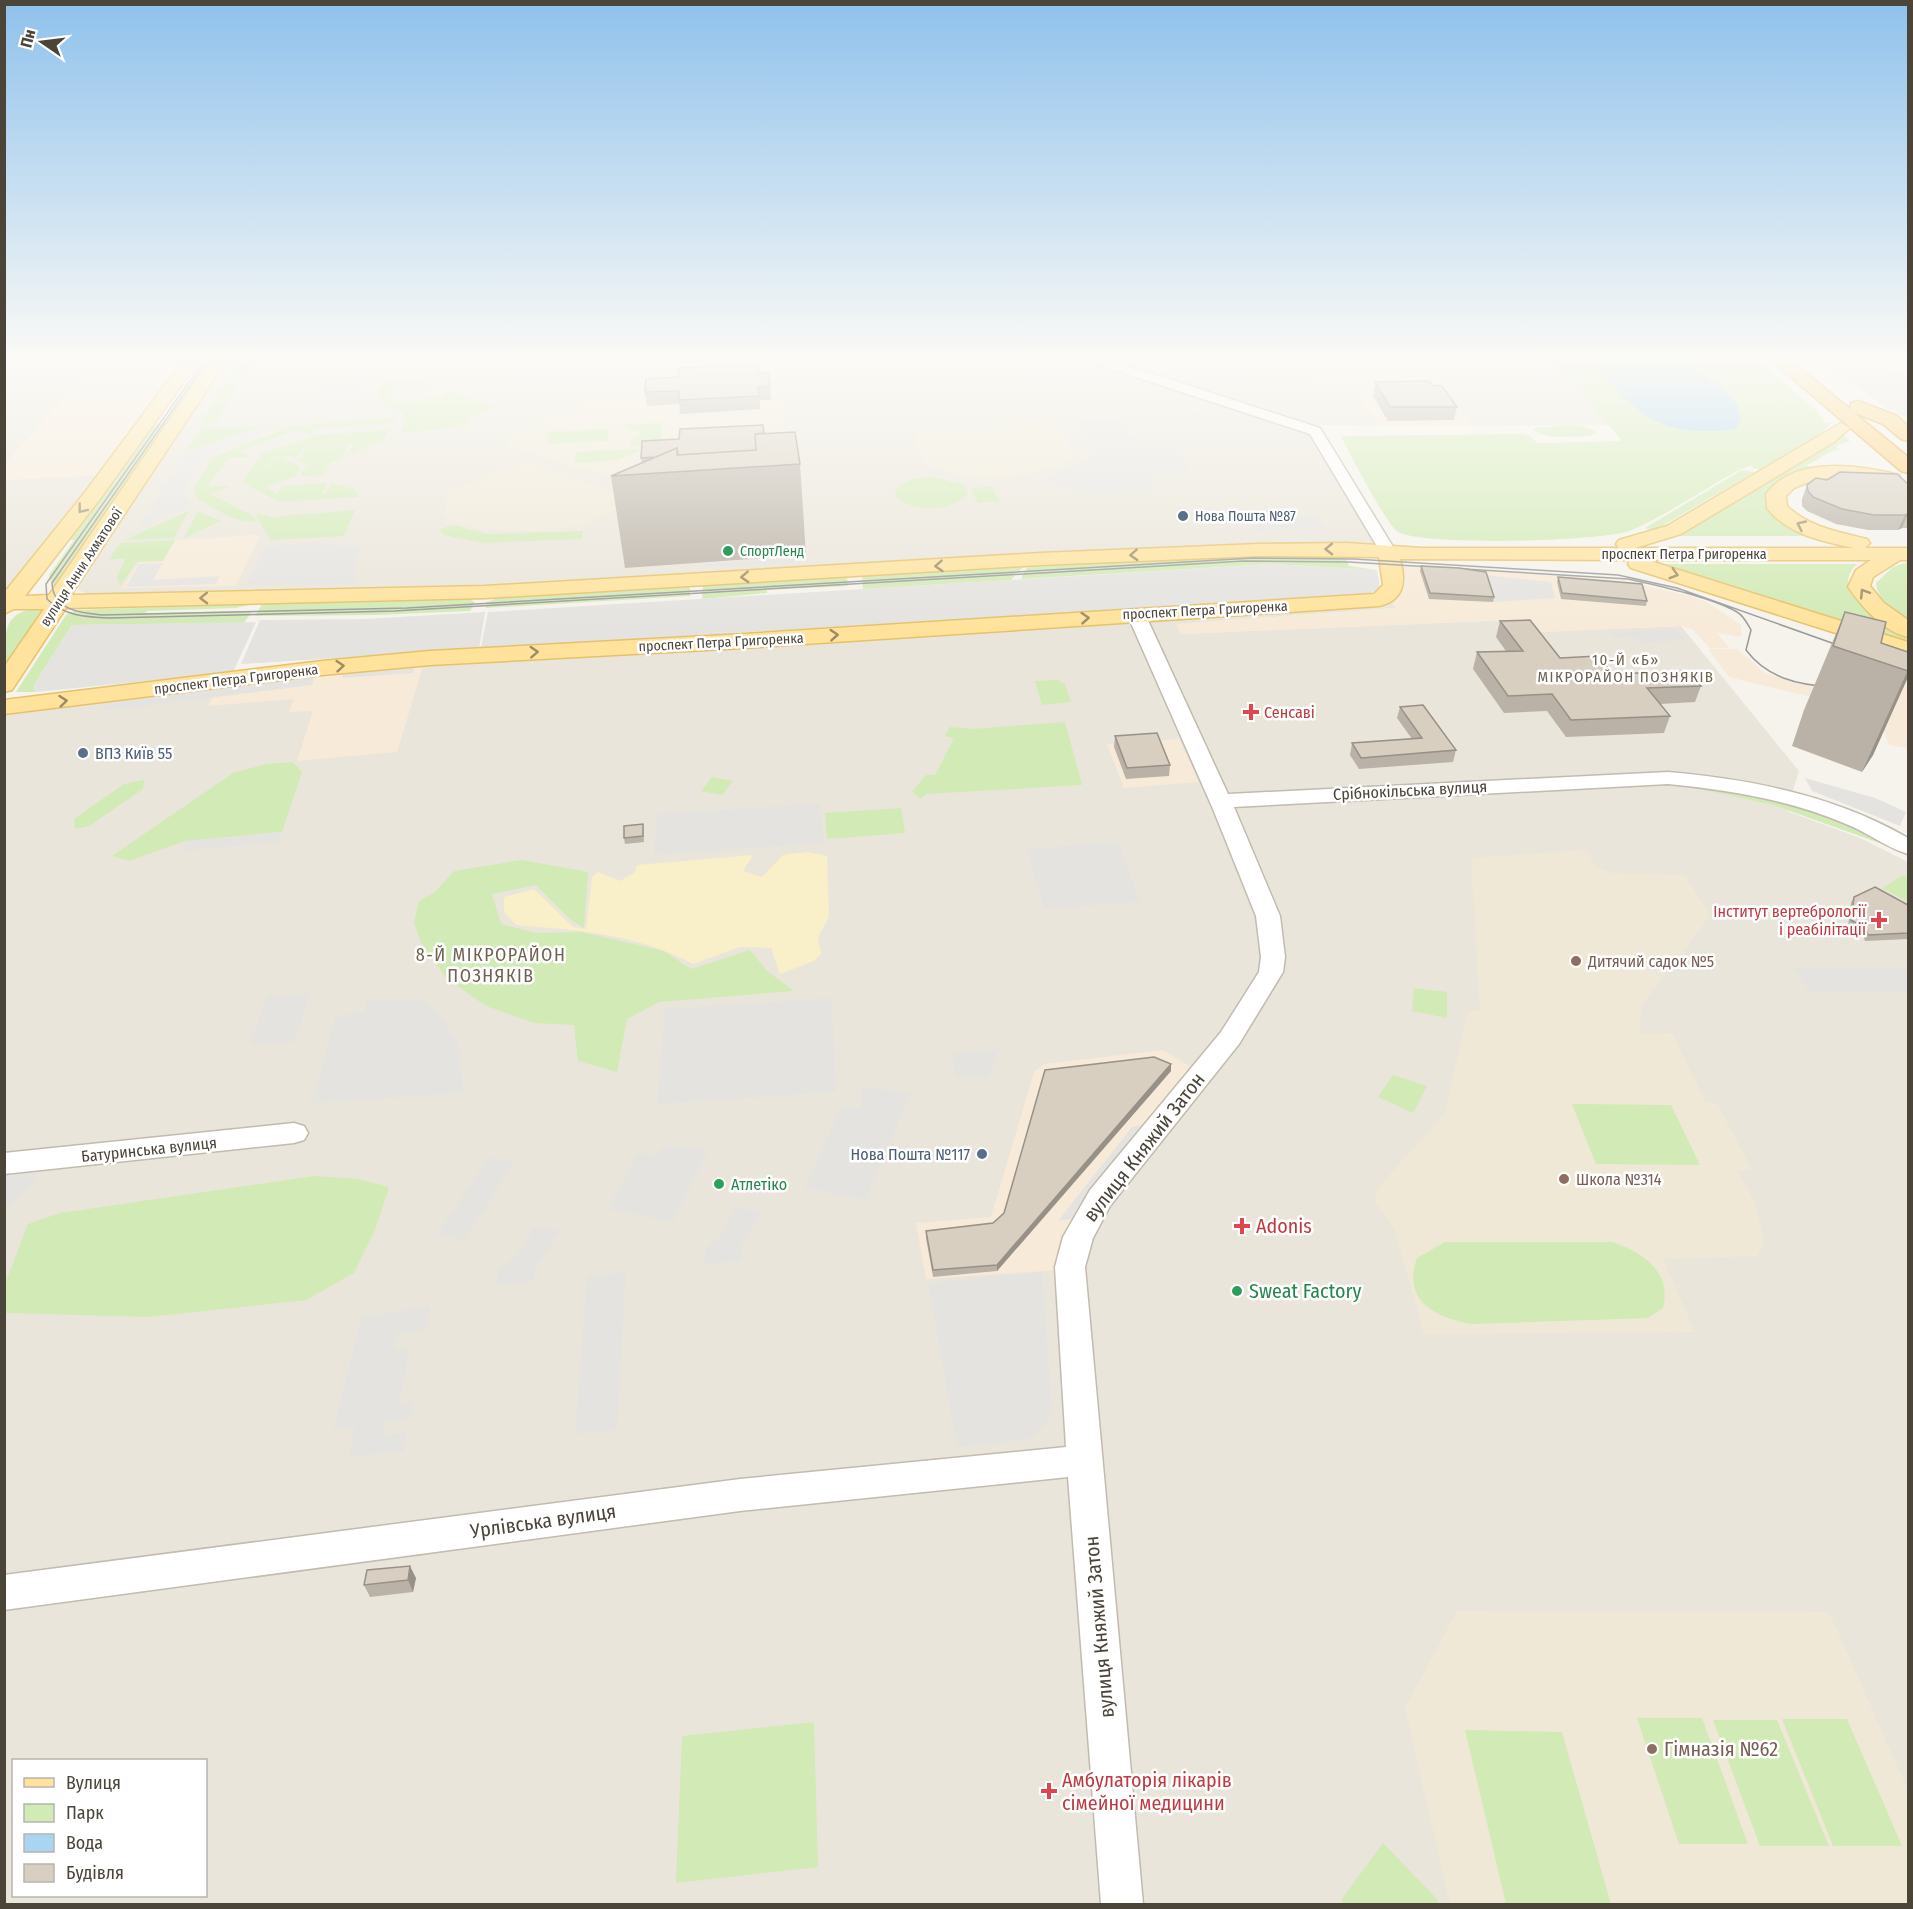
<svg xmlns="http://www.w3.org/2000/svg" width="1913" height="1909" font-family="'Fira Sans Condensed',sans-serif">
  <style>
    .residential { fill: #eae5da; fill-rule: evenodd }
    .commercial { fill: #f7ead8 }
    .education { fill: #efe8d6 }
    .green { fill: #d2eab5 }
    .sand { fill: #f9efc9 }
    .parking { fill: #e5e3e0 }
    .water { fill: #a9d4f2 }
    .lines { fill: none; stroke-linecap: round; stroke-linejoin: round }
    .minor-casing { stroke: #c2bbae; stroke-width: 3 }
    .major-casing { stroke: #e6c16a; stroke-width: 3 }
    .highway-casing { stroke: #e0a43c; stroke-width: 3 }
    .minor { fill: #fff; fill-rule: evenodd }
    .major { fill: #ffe39c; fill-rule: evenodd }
    .highway { fill: #ffcf6e; fill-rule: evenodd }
    .tram { stroke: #9a9a9a; stroke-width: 1.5 }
    .wall { fill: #bab2a6 }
    .shaded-wall { fill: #979187 }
    .building { fill: #d8cfc1; stroke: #979187; stroke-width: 1.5 }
    .oneway { stroke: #9c8c66 }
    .service-dot { fill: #5c6f8a; stroke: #fff; stroke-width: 2 }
    .leisure-dot { fill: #2e9e5b; stroke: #fff; stroke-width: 2 }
    .health-dot { fill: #e0444e; stroke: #fff; stroke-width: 2 }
    .education-dot { fill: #8d6e63; stroke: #fff; stroke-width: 2 }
    .labels { text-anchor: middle; stroke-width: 5; stroke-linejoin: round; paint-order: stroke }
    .far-service-label { font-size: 14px; fill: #4e5e75; stroke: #fff; text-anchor: start }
    .far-leisure-label { font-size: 14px; fill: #27864d; stroke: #fff; text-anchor: start }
    .far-street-label { font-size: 14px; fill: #4b4439; stroke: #fff }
    .far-neighbourhood-label { font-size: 15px; letter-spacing: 1.5px; fill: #6e6250; stroke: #fff }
    .health-label { font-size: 16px; fill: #be3a42; stroke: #fff; text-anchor: start }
    .service-label { font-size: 16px; fill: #4e5e75; stroke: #fff; text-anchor: start }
    .street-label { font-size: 16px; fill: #4b4439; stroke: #fff }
    .education-label { font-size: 16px; fill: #785e54; stroke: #fff; text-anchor: start }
    .leisure-label { font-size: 16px; fill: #27864d; stroke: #fff; text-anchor: start }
    .neighbourhood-label { font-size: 18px; letter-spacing: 1.5px; fill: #6e6250; stroke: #fff }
    .near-street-label { font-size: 20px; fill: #4b4439; stroke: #fff }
    .near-health-label { font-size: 20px; fill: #be3a42; stroke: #fff; text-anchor: start }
    .near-leisure-label { font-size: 20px; fill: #27864d; stroke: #fff; text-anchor: start }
    .near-education-label { font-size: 20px; fill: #785e54; stroke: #fff; text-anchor: start }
  </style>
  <rect width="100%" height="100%" fill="#f6f3ec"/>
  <path class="residential" d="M5,361H96L5,465Z
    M225,361H1101L1315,431L1387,550L1337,549L485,592L90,595L78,590L79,581Z
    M1109,361H1223L1244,363L1261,373L1279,372L1285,378H1313L1316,383H1353L1379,426L1318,425L1300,422Z
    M1443,361H1554L1609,425L1470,426L1431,366H1446Z
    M101,475L9,587L5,591L4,480Z
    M1388,596L1397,608L1177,624L1181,634L1509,620L1538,632L1681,626L1799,771L1787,811L1860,838L1908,862V1904H5V707L322,668ZM14,1760H206V1896H14Z"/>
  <path class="commercial" d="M96,361H185L101,475L5,480V465Z
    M1445,385L1470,426H1379L1355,387Z
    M256,535L259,537L236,586L122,588L152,542Z
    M1397,565L1622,580L1694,597L1710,604L1741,625V637L1717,633L1729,648H1710L1692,629L1681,626L1538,632L1509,620L1181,634L1176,624L1396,608L1390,599Z
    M1708,649H1737L1765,673L1804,685L1837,690L1908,661V748L1889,745L1876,713L1729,677Z
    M423,666L397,752L297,761L313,711L289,712L294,699L208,706L217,687L326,673Z
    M1179,739L1199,782L1124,788L1107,744Z
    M1163,1050L1197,1071L1059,1270L926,1279L916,1223L991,1217L1034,1072L1044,1064Z"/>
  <path class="education" d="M779,361L784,457L675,497L506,445L510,434L704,362Z
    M1223,361H1443L1446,366H1432L1445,385L1355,387L1353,383H1316L1312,378H1285L1279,372L1261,373L1247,369L1244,363Z
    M1059,422L1073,458L1066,464L1048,470L1004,479L961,476L923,463L913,429Z
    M522,463H531L629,498L628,503L583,526L535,531L479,529L453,521L445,514L448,491Z
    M1587,850L1594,865L1612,873L1685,875L1710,916L1641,1006L1640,1034L1672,1033L1706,1103H1717L1752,1170L1738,1171L1755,1203L1764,1241L1757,1256L1663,1259L1695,1332L1424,1334L1394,1228L1375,1202L1378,1188L1445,1113L1468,1010L1480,1011L1471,858Z
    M1457,1611L1829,1612L1908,1790V1904H1450L1405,1708Z"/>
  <path class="green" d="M240,361H255L216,423H200Z
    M1554,361H1759L1817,411L1825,423L1832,422L1817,437L1759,470L1751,467L1752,465L1739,470C1703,489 1669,514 1632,530C1605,542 1420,546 1398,532C1386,524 1351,455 1342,439V436L1523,434L1530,436L1537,443L1622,441Z
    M413,380L436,387L393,390L389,400L393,401L392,404L444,396L445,390L494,407L466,418L472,421L456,427L401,433L406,417L404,413L376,402L382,382Z
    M395,418L394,423L314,428L310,435L296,430L239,451L253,457H229L208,486H232L210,494L252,515L257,521C234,524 215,508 197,498L194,489L212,458L291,426Z
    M169,423L124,484L59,586H52L49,575L74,540H68L154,425Z
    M662,423L660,444L630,446V441L639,436L640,432L622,425Z
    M203,427H260L185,452Z
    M1541,427C1556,427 1586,421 1596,433L1590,436C1574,436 1545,441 1533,429Z
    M609,429L608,441L547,444L549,432Z
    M389,430L383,441L349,454L353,444L304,446L298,456L273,457L257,481L274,458H283L301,467L295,476L266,487L277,494L282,486L327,483L322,493L326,494L332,483L354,489L358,497L279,502L242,482L262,454L316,435Z
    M1844,435L1850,441L1836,446L1839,450C1824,451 1819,462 1806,465L1814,469C1796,475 1767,480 1765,502L1776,517L1813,536H1680Z
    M348,445L343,456H348L329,464L325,475L300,476L306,466L315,465H307L293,458L333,456L301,457L306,447Z
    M638,449L639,452L617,460L575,463L576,452Z
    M1742,470L1755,472L1653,531L1645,528Z
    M933,477L964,485L968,494C954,512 907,514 895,494C900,479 919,478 933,477Z
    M991,486L1000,501L978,503L970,489Z
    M355,510L344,536L271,540L254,513L273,517Z
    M189,511L174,538L124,540Z
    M198,511L221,521L184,538Z
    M453,525L488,534L583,531L582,539L484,543L444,535L439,529Z
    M175,540L163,561L137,562L120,586L117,577L125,559H109L120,543Z
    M1244,554L1346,558L1349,566L1377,570L1271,564L1022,579V576L1027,568L1032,567Z
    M1908,562V616L1906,618C1894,610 1877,599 1876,583L1893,567Z
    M1658,564H1857C1826,593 1885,624 1908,635V644Z
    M1023,567L1011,580L863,589L862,576Z
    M847,576L848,586L767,590V593L702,599L703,584Z
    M690,586V596L486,608V603L498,597Z
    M469,599L475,602L470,611L374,615L255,616L262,604Z
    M252,604L236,608L147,611L145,613L252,611L244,623L72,625L34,685L35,692H16L66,615L76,610Z
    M44,608L46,610L5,672C5,633 0,610 44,608Z
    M1057,680L1065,684L1071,702L1042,705L1035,681Z
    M1065,722L1082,785L926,794L921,799L912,792L926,775H935L954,738L945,736L950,727L972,729Z
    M293,762L302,772L282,832L185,841L129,861L112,856L233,773L266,764Z
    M712,777L733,781L722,795L701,791Z
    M144,780L143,789L89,826L75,829L74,819L124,784Z
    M1668,782L1733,788L1826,815L1890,841L1885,845L1773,805Z
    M901,808L905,833L827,839L825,813Z
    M522,860L588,872L584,928L571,920L536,885L492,894L501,924L536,933L581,932L664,951L691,969L750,950L767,971L794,991L659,1002L627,1019L617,1072L578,1061L574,1025L534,1023L486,1006L446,978L421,942L414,923L419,901L436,891L454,871Z
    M1903,875L1908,878V902L1882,888Z
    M1414,988L1447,992V1018L1412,1011Z
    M1393,1075L1427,1086L1413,1113L1378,1097Z
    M1572,1104L1671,1105L1700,1165L1596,1164Z
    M314,1176L358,1179L389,1187L375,1230L354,1273L306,1300L149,1317L5,1313V1284L28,1224L60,1213Z
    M1445,1242H1612C1643,1252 1672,1272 1663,1308L1648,1318L1471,1324C1435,1317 1402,1301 1417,1258Z
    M1637,1718H1702L1748,1844H1679Z
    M1782,1719H1847L1902,1846H1833Z
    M1713,1720H1777L1829,1846H1760Z
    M814,1722L818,1867L676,1883L682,1736Z
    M1465,1730L1562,1732L1611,1904H1506Z
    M1383,1843L1437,1899L1439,1904H1345L1341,1900Z"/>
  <path class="sand" d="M807,852L827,856L829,917L818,937L821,954L814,961L780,974L771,948L740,947L693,964C638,934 577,930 516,925L504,912V897L534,889L573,927L586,929L592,877L598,872L620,881L634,873L637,865L753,855L743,871L762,877L783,855Z"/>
  <path class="parking" d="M1823,361H1877L1891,371H1908V418L1888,409Z
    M366,382L353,410L304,413L317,385Z
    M1201,412L1210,424H1176L1168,416Z
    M1118,418L1137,441H1170L1192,472L1150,474L1154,483L1150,489L1125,493H1095L1035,483L1092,458L1095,447L1081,420Z
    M263,427H276L205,457L183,490L188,500L194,504L136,530L186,453Z
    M1319,517L1327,527L1256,532L1249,521Z
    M319,542L364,548L356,556L355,584L246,585L265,546Z
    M802,558V562L707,567V564Z
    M163,563L153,580L220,576L216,584L126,587L139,564Z
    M1271,564L1377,570L1380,588L1367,595L481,648L488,612Z
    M1484,575L1551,582L1555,598L1493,602Z
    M485,612L479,649L241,664L260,620L366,619Z
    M256,622L234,670L228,673L35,692L34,685L72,625Z
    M1674,629L1686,640L1641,643L1636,637L1617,638L1611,632Z
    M416,662L413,673L342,678L345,668Z
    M316,670L312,685L103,711L108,698Z
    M1805,778L1875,798L1906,812L1900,826L1812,791Z
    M820,804L824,843L654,855L657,814Z
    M282,832L279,842L180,851L185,841Z
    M1118,842L1140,902L1044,909L1027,849Z
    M1794,968L1908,969V992H1810Z
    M310,994L294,1042L249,1045L267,997Z
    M832,998L836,1092L657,1104L665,1009Z
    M366,1000H422L437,1011L458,1043L464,1093L312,1103L335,1016L363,1012Z
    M1000,1049L988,1077L956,1078L952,1054Z
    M862,1086L911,1093L865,1200L805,1188L840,1108H861Z
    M1153,1123L1079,1218L1058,1221L1132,1127Z
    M669,1145L708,1151L672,1222L608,1209L638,1153L653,1155Z
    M488,1158L514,1161L465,1240L437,1234Z
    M38,1173L29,1190L5,1210V1176Z
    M734,1208L762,1211L742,1246V1261L704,1265L706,1249L723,1233Z
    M534,1227L561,1231L536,1267L534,1281L495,1286L499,1270L519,1253Z
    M626,1272L617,1430L575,1434L587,1276Z
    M1042,1272L1052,1409L1047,1423L1029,1439L957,1447L928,1283Z
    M430,1306L426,1330L398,1334L394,1350L410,1349L399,1404L413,1402L410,1418L385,1422L382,1435L406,1433L404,1451L349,1457L354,1427L333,1429L361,1317Z"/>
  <path class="water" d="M1591,361H1695L1697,371C1717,385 1748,398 1738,428C1724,432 1711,431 1696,431C1643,428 1624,396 1591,361Z"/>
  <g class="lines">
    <g class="minor-casing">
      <path id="minor" d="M1095,361H1113L1320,428L1395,550L1387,555L1381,553L1310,434L1096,364Z
        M1136,609L1145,614L1228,794L1668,772C1751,779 1836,796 1908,838V854C1887,848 1867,832 1846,824C1790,800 1729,790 1668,784L1234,807L1280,916L1285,957L1283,972L1239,1044L1110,1206L1093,1238L1085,1267L1143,1904H1101L1068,1477L740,1511L4,1610V1575L740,1479L1066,1447L1055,1267L1063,1237L1090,1190L1221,1032L1259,972L1261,957L1256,916L1213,809L1127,614Z
        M294,1123L304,1126L308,1133L304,1140L294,1143L4,1174V1153Z"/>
    </g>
    <g class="major-casing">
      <path id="major" d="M183,361H199L100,499L25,596L49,595L210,361H226L71,595L485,586L1041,553L1259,544L1347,543L1422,548H1619L1616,544L1619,540L1667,526L1841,423L1850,428L1834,442L1681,534L1635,548H1854C1824,542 1786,534 1767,508L1766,494C1794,455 1860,465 1899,475L1901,479L1892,485L1847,478L1816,479L1794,488L1786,496L1787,506C1809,527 1838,532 1867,539L1870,543L1865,548H1908V560H1900L1873,577L1870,586L1884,603L1908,620V637C1884,632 1862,607 1848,587L1856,570L1871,560H1647L1908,642V656L1631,568L1628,564L1630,560L1400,559C1406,581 1405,600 1379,606L744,648L430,665L322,675L4,714V700L322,661L430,651L744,634L1374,594L1383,585L1379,557L1259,556L1041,565L485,598L66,608L12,690L4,692V667L44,609H14L4,614V593L86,491Z"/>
    </g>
    <g class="highway-casing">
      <path id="highway" d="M1772,361H1791L1850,409L1851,403L1858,401L1897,416L1908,426V441L1901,439L1883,424L1853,412L1908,457V473L1901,471Z"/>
    </g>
    <use href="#minor" class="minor"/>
    <use href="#major" class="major"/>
    <use href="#highway" class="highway"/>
    <path class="tram" d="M204,361L46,584L47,599C64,616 86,617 109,618L394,611L1244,561L1349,562L1628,579C1659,586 1710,597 1737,612C1744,616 1747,623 1751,630L1746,650C1767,678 1798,685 1832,687
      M207,361L52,583C53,610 80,613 102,615L407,608L1253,558L1354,559L1618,575L1677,588L1846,648"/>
  </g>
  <path class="wall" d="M758,373H768L771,400H760V409L680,414L679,404L647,406L645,392Z
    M1375,382L1433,386L1457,407L1454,420L1388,421L1373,396Z
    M764,433L800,464L806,555L625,568L611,476L642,463L641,458Z
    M1908,484V528H1902L1898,530H1868L1836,524L1807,511L1802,506V499L1807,485Z
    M1421,566L1494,597L1493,602L1429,599L1420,571Z
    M1558,577L1647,601L1646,606L1561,599L1557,582Z
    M1845,612L1881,643L1908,652V677L1873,755L1862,772L1792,746L1804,710Z
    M1500,621L1560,658L1613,674L1701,686L1695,702L1660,704L1670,716L1664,733L1566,737L1547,711L1504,713L1473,669L1477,652L1506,651L1496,637Z
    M1400,707L1456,750L1453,762L1359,769L1350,755L1352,743L1412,739L1397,718Z
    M1115,736L1170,765L1169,776L1126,779L1114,747Z
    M643,824L644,842L625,844L624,838Z
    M1854,897L1908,905V939L1865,941L1863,935L1848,926L1851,903Z
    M1171,1064V1071L997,1271L933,1277L926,1238V1231L993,1223Z
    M416,1578L413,1592L370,1597L364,1585Z"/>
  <path class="shaded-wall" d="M1908,513L1902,528L1898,530L1905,515Z
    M1908,670V677L1873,755L1862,772Z
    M1171,1064V1071L997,1271V1265Z
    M410,1566L416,1578L413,1592L408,1580Z"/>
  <path class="building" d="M757,364L758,373H768L770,386L758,387L759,396L679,400V391L645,392L646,379L679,377V368Z
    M1429,381L1433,386H1442L1457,407H1390L1375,382Z
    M763,425L764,433L755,434L756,450L678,455L677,448L656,457L641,458L642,441L679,439L680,429Z
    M795,432L800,464L611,476L677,448V455L756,450L755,434Z
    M1840,472L1897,474L1908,484V513L1905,515H1874L1842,509L1813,497L1808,491L1807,485L1816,478L1827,480Z
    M1421,566L1459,568L1486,572L1494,597L1430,593Z
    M1558,577L1642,584L1647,601L1562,593Z
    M1845,612L1886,622L1881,643L1908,652V671L1833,646Z
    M1530,620L1560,658L1598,656L1613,674L1687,671L1701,686L1647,688L1670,716L1571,720L1552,694L1508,696L1477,652L1523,651L1500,621Z
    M1423,705L1456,750L1361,758L1352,743L1422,738L1400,707Z
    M1157,733L1170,765L1127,768L1115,736Z
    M643,824V836L624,838V826Z
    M1875,887L1908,905V933L1868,935L1866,929L1851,920L1854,897Z
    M1154,1057L1171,1064L997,1265L933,1270L926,1231L993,1223L1004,1213L1045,1070Z
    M410,1566L408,1580L364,1585L367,1570Z"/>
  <defs><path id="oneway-chevron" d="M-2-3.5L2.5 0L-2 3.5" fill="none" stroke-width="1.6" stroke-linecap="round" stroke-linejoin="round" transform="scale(1.5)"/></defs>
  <g class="oneway">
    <use href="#oneway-chevron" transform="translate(82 509) rotate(128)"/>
    <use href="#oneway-chevron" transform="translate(1801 525) rotate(-155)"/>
    <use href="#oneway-chevron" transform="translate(1329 549) rotate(179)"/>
    <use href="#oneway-chevron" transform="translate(1134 555) rotate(177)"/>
    <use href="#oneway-chevron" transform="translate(939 566) rotate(176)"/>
    <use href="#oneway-chevron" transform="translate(1674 574) rotate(17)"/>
    <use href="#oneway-chevron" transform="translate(745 577) rotate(177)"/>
    <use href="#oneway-chevron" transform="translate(1864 593) rotate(-122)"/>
    <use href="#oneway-chevron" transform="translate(204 598) rotate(179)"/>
    <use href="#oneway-chevron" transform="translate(1085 618) rotate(-4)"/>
    <use href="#oneway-chevron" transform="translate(834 635) rotate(-4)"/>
    <use href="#oneway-chevron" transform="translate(534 652) rotate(-3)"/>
    <use href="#oneway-chevron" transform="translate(340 666) rotate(-5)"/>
    <use href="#oneway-chevron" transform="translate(63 701) rotate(-6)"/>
  </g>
  <linearGradient id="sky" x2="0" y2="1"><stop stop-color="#8fc1ec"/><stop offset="0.57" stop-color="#fbfaf6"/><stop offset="1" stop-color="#fbfaf6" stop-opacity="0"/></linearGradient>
  <rect width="1913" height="628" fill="url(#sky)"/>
  <g class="service-dot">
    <circle cx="1183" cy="516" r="6"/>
    <circle cx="83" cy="753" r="6"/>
    <circle cx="982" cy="1154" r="6"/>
  </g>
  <g class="leisure-dot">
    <circle cx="728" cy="551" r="6"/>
    <circle cx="719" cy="1184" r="6"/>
    <circle cx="1237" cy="1291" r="6"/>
  </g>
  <g class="health-dot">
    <path d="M1248 703h6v6h6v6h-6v6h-6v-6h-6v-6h6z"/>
    <path d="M1876 911h6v6h6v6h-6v6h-6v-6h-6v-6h6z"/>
    <path d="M1239 1217h6v6h6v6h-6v6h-6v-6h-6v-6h6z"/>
    <path d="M1046 1782h6v6h6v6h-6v6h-6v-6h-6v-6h6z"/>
  </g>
  <g class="education-dot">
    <circle cx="1576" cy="961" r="6"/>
    <circle cx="1564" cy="1179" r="6"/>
    <circle cx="1652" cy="1749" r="6"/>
  </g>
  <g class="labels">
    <g class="far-service-label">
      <text x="1195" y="521">Нова Пошта №87</text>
    </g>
    <g class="far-leisure-label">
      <text x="740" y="556">СпортЛенд</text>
    </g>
    <g class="far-street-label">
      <text x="1684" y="559">проспект Петра Григоренка</text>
      <text transform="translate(81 567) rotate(-57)" y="5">вулиця Анни Ахматової</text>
      <text transform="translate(1205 610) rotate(-3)" y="5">проспект Петра Григоренка</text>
      <text transform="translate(721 642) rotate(-3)" y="5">проспект Петра Григоренка</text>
      <text transform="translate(236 679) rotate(-7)" y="5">проспект Петра Григоренка</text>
    </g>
    <g class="far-neighbourhood-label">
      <text x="1626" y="665">10-Й «Б»<tspan x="1626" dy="17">МІКРОРАЙОН ПОЗНЯКІВ</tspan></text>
    </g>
    <g class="health-label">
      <text x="1264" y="718">Сенсаві</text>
      <text x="1866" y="917" text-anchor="end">Інститут вертебрології<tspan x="1866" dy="18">і реабілітації</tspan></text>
    </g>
    <g class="service-label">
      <text x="95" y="759">ВПЗ Київ 55</text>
      <text x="970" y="1160" text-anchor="end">Нова Пошта №117</text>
    </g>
    <g class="street-label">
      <text transform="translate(1410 790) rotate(-3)" y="6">Срібнокільська вулиця</text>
      <text transform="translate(149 1149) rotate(-6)" y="6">Батуринська вулиця</text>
    </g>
    <g class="education-label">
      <text x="1588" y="967">Дитячий садок №5</text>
      <text x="1576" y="1185">Школа №314</text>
    </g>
    <g class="leisure-label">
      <text x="731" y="1190">Атлетіко</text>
    </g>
    <g class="neighbourhood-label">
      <text x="491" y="961">8-Й МІКРОРАЙОН<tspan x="491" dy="21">ПОЗНЯКІВ</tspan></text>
    </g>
    <g class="near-street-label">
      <text transform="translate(1144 1147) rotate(-52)" y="7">вулиця Княжий Затон</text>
      <text transform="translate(543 1521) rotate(-8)" y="7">Урлівська вулиця</text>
      <text transform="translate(1099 1627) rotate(-95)" y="7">вулиця Княжий Затон</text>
    </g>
    <g class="near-health-label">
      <text x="1256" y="1233">Adonis</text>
      <text x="1062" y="1787">Амбулаторія лікарів<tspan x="1062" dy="23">сімейної медицини</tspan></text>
    </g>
    <g class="near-leisure-label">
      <text x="1249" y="1298">Sweat Factory</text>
    </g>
    <g class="near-education-label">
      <text x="1664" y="1756">Гімназія №62</text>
    </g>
  </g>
  <rect width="1913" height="1909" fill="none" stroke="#4b4439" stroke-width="12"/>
  <rect x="12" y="1759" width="195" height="138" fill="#ffffff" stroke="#b7b4b0" stroke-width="1.5"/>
  <rect x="24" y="1778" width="30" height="9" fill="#ffe39c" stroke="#b7b4b0" stroke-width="1.5"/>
  <text x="66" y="1789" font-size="18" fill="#4b4439">Вулиця</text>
  <rect x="24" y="1804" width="30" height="18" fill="#d2eab5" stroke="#b7b4b0" stroke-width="1.5"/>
  <text x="66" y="1819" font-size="18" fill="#4b4439">Парк</text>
  <rect x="24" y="1834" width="30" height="18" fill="#a9d4f2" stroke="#b7b4b0" stroke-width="1.5"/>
  <text x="66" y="1849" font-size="18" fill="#4b4439">Вода</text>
  <rect x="24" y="1864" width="30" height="18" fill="#d8cfc1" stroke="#b7b4b0" stroke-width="1.5"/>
  <text x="66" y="1879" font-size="18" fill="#4b4439">Будівля</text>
  <g transform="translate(42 42) rotate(284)" stroke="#ffffff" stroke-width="4.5" paint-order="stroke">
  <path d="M0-4.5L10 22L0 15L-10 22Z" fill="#4b4439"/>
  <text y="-9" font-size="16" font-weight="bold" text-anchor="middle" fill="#4b4439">Пн</text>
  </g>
</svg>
